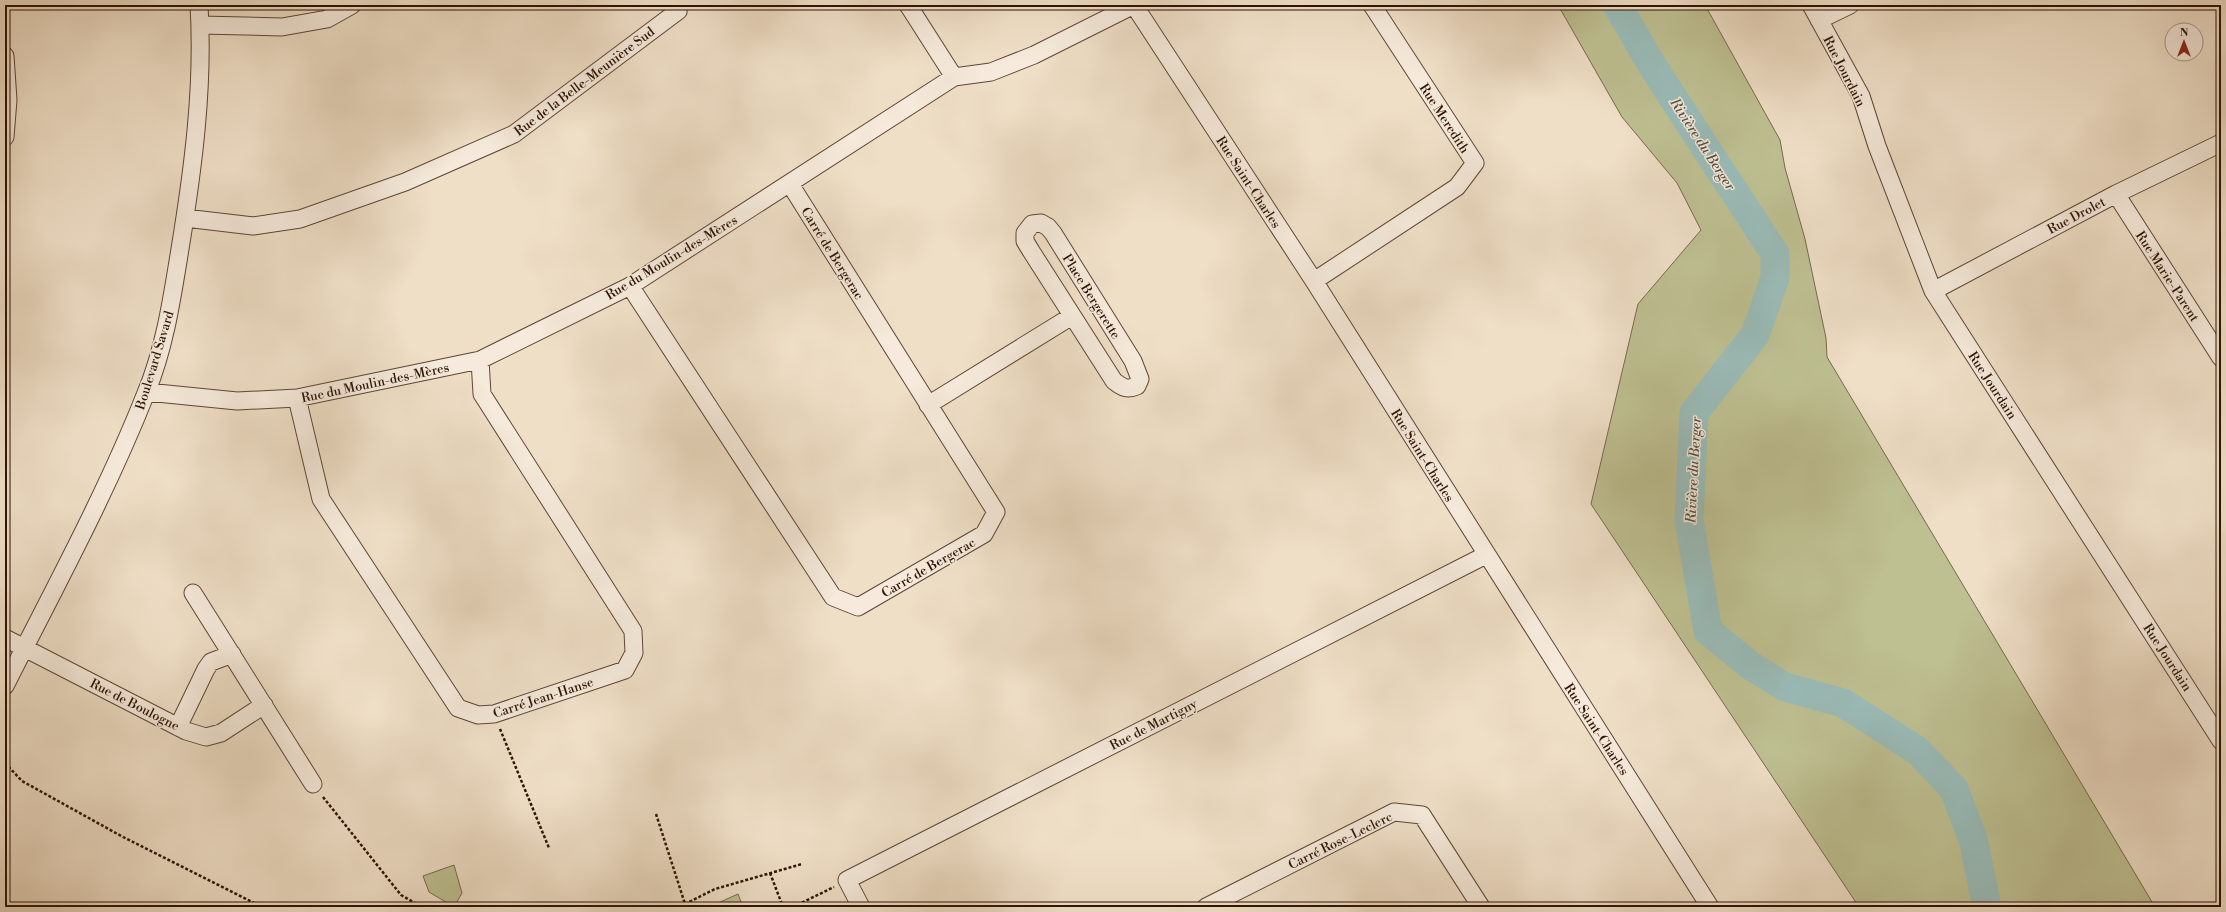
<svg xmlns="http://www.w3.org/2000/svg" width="2226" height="912" font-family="'Libre Bodoni',serif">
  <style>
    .green { fill: #bec092; stroke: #766a4c }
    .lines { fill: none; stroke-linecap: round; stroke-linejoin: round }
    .river { stroke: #9abcb8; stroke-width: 29 }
    .minor-casing { stroke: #5e4636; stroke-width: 19 }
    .path { stroke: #2d1305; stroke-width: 2.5; stroke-dasharray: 3 2; stroke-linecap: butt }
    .minor { stroke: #f5eadb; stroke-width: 17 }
    .labels { text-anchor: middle; stroke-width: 3; stroke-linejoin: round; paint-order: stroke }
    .street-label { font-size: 13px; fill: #2d1305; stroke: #f5eadb }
    .water-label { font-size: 14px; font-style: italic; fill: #534e44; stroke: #f5eadb }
  </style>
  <rect width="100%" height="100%" fill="#efdfc7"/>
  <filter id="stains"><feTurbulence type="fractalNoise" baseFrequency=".005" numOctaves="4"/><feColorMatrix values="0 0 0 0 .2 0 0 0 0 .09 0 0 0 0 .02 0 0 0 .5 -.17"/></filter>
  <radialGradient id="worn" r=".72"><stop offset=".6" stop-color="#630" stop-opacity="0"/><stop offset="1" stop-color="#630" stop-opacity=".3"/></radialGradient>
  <path class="green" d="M1558,5H1705L1780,140L1785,168L1805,239L1826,338L1827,357L2155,907H1859L1591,504L1638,304L1701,230L1677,183L1622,117Z
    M454,865L462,893L454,907L429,892L423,876Z
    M738,894L743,907H709Z"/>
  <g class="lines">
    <path class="river" d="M1617,5L1653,67L1775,254V278L1755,335L1694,413L1689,520L1708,631L1751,666L1785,687L1843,703L1918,751L1954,789L1973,839L1987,907"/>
    <g class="minor-casing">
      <path id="minor" d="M908,5L954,77
        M1134,5L1314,281L1710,907
        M1811,5L1861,96L1877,146L1933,291L2221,741
        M1819,20L1850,5
        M200,25L282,27L327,19L352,5
        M5,56L8,100L5,137
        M2116,194L2221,358
        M185,218L253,226L300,219L405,182L514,134L678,11L676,5
        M1041,223L1048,227L1053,233L1133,361L1140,379L1137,386C1127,390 1123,388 1114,381L1031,251L1025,241V233L1032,224Z
        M1314,281L1457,187L1475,163L1372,5
        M630,286L833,597L858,607L984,534L996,512L790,184
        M1933,291L2116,194L2221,143
        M147,392L237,401L297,398L480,360L630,286L954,77L991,72L1034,55L1134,5
        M297,398L321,499L458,708L478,715L494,714L625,670L634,653L633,631L482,394L480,360
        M928,405L1072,316
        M193,593L313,784
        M5,638L186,731L206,737L221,733L264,705
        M5,686C54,589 106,494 146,393C165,347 172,298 180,249C193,169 204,87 199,5
        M178,727L206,669L211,662L232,654
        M861,907L847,880L1486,555
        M1206,907L1394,812L1422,815L1481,907"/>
    </g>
    <path class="path" d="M500,729L549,848
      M5,763L22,781L123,837L262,907
      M323,797L401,895L422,907
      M656,814L686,907
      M770,873L783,907
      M685,904L715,889L802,864
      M589,906L590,907
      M793,907L834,887"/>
    <use href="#minor" class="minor"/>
  </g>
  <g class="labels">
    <g class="street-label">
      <text transform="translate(1845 71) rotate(63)" y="5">Rue Jourdain</text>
      <text transform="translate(584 81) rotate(-37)" y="5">Rue de la Belle-Meunière Sud</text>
      <text transform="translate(1445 118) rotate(57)" y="5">Rue Meredith</text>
      <text transform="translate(1249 182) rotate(57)" y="5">Rue Saint-Charles</text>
      <text transform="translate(2076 215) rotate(-28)" y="5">Rue Drolet</text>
      <text transform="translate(833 253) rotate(58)" y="5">Carré de Bergerac</text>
      <text transform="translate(671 257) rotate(-31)" y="5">Rue du Moulin-des-Mères</text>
      <text transform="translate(2168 276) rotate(57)" y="5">Rue Marie-Parent</text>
      <text transform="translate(1092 296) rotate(58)" y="5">Place Bergerette</text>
      <text transform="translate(154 360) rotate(-73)" y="5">Boulevard Savard</text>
      <text transform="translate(375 382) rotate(-12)" y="5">Rue du Moulin-des-Mères</text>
      <text transform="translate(1993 385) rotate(57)" y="5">Rue Jourdain</text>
      <text transform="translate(1423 455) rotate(58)" y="5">Rue Saint-Charles</text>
      <text transform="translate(928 567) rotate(-30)" y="5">Carré de Bergerac</text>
      <text transform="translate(2168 657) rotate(57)" y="5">Rue Jourdain</text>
      <text transform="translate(543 697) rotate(-18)" y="5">Carré Jean-Hanse</text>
      <text transform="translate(135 704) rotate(27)" y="5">Rue de Boulogne</text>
      <text transform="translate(1153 724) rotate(-27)" y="5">Rue de Martigny</text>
      <text transform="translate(1597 729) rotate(57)" y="5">Rue Saint-Charles</text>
      <text transform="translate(1340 840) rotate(-26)" y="5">Carré Rose-Leclerc</text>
    </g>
    <g class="water-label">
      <text transform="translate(1703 144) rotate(57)" y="5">Rivière du Berger</text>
      <text transform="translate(1693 470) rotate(-87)" y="5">Rivière du Berger</text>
    </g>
  </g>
  <rect width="2226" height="912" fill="none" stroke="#efdfc7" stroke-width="20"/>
  <rect x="6" y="6" width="2214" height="900" fill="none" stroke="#2d1305" stroke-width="2"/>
  <rect x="10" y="10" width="2206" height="892" fill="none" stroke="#2d1305"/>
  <g transform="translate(2184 42)"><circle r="19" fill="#f5eadb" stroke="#a59485"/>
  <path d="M0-3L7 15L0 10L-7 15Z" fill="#8f2418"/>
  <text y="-6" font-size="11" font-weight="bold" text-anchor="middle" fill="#2d1305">N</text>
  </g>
  <rect width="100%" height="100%" filter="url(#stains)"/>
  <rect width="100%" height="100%" fill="url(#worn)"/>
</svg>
